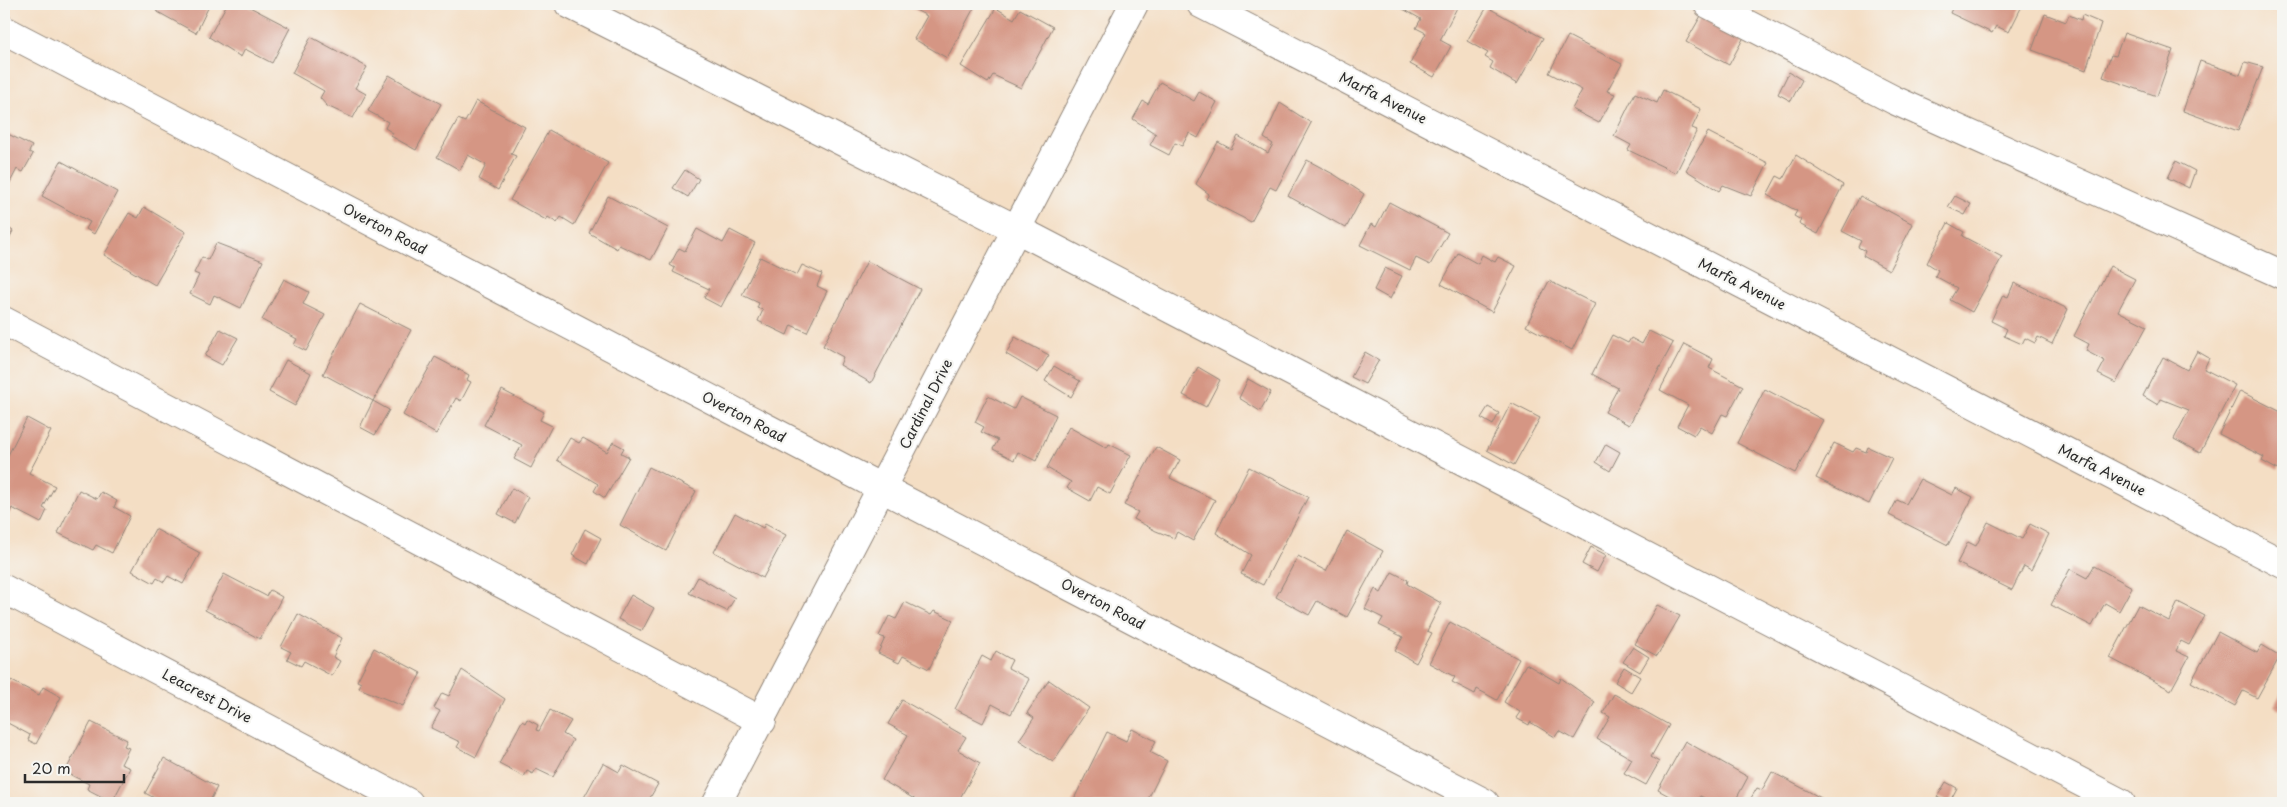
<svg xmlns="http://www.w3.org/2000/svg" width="2287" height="807" font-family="'Playpen Sans',sans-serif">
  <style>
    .building { fill: #d59684 }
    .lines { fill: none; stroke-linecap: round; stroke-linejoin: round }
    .minor-casing { stroke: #908478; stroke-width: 30 }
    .minor { stroke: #fff; stroke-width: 28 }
    .labels { text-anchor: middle; stroke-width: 4.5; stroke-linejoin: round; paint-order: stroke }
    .street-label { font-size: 14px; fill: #2b2b2b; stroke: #f6f6f2 }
  </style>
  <rect width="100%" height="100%" fill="#f6f6f2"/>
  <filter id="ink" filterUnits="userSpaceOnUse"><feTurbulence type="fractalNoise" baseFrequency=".02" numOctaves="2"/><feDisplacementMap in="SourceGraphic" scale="10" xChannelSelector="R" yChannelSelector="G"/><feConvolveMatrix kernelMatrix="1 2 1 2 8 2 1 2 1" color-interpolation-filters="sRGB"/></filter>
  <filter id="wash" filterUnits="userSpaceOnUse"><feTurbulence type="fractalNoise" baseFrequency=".0096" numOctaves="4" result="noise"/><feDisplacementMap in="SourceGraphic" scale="20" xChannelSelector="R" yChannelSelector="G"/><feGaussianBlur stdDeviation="1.12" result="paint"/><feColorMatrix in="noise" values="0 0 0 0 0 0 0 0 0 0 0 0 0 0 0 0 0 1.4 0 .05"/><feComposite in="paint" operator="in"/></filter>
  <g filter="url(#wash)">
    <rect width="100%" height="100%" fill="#f4dec4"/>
    <g id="blocks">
      <path class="building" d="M147,4H210L196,33L156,11L157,9Z
        M227,4H244L290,28L272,63L245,49L241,57L209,37Z
        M904,4H976L947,58L914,39L927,16Z
        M1394,4H1459L1440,40L1451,46L1434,77L1410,64L1426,33L1416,28L1421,19Z
        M1954,4H2023L2009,32L1996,26L1992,33L1950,13Z
        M1487,7L1543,38L1517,84L1490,68L1493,62L1485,57L1488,53L1467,41Z
        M996,8L1014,19L1020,9L1053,27L1021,88L993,75L988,83L961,66Z
        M1702,14L1744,37L1729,65L1686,42Z
        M2045,14L2066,22L2069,15L2081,20L2082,15L2101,23L2086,70L2032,50Z
        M2124,33L2173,50L2157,96L2103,77L2111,55L2116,56Z
        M1568,36L1622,64L1607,91L1615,94L1599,123L1572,109L1582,90L1549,73Z
        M311,37L367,67L355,88L366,94L353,118L327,106L320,98L324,91L292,73Z
        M2200,61L2240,75L2245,62L2263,67L2238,131L2183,111Z
        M1789,72L1802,80L1791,101L1778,94Z
        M389,75L441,104L416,150L391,136L393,133L385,128L388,122L368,111Z
        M1160,82L1194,101L1199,92L1217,102L1198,138L1189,133L1182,146L1175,143L1169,155L1150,145L1156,134L1133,119L1143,101L1148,104Z
        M1663,90L1701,109L1692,128L1697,130L1676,173L1628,150L1631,145L1614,136L1635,93L1657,103Z
        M476,101L525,127L511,154L516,156L498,190L479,179L486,165L468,155L460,170L437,157L458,119L465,122Z
        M1280,103L1311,123L1276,190L1270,187L1251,222L1206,199L1209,194L1196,184L1218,142L1231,149L1238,136L1268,153L1273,144L1264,138Z
        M549,130L608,163L574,225L561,217L557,223L548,217L546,220L510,200Z
        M4,132L32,146L29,152L33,154L23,172L17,169L4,194Z
        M1708,132L1768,163L1751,196L1723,185L1719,191L1686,170Z
        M1796,155L1843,185L1818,234L1799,224L1801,220L1794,216L1797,211L1767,195L1777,176L1783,179Z
        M1307,160L1335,175L1364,194L1346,228L1288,196Z
        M61,161L117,192L94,234L86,229L90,222L42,196Z
        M2176,161L2195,171L2189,188L2168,178Z
        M685,170L699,179L688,197L673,188Z
        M608,196L668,228L651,260L619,245L617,249L589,233Z
        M1860,196L1913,224L1889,270L1863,256L1865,251L1858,247L1861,241L1842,231Z
        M1955,196L1971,204L1965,215L1948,207Z
        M1389,202L1448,233L1430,265L1416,258L1410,270L1360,245L1371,224L1376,227Z
        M144,207L186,232L155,285L104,255L129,213L138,218Z
        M1948,223L1964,232L1962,236L2002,257L1972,312L1950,300L1957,288L1935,276L1938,270L1927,263Z
        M4,225L13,231L4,248Z
        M697,229L723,243L730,230L755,243L721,307L704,298L709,289L673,272L675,268L670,265L679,248L685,251Z
        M216,243L263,261L241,308L214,295L210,304L190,294L199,275L194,273L202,257L208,260Z
        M1458,253L1478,264L1482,255L1495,262L1498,257L1516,266L1492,312L1441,284Z
        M760,257L797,275L802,265L822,274L817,286L827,291L807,332L791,325L787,335L758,321L763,310L757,308L759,303L742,295Z
        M867,261L920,289L871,383L840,365L843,357L823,346Z
        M2110,266L2135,279L2118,311L2147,326L2116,383L2098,374L2105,361L2086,351L2089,344L2074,336Z
        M1385,268L1402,276L1390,299L1374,290Z
        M284,279L309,292L303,304L325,315L306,351L294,345L297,339L262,320Z
        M1549,281L1595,304L1572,350L1526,326Z
        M2014,283L2068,309L2052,344L2038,337L2035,343L2025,338L2022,344L2004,336L2007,329L1991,321L2003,295L2008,297Z
        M360,304L411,330L373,401L323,374Z
        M220,329L238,338L222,365L205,356Z
        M1649,331L1673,343L1629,425L1605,412L1618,388L1592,374L1612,335L1628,343L1631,338L1642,344Z
        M1015,337L1049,355L1038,373L1006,354Z
        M1684,344L1713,359L1709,368L1743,386L1727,416L1722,414L1712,433L1700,426L1694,435L1677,426L1688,405L1660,390Z
        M2197,351L2209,358L2204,369L2235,385L2200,453L2174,439L2189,410L2161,399L2158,405L2143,396L2163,357L2187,370Z
        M1365,352L1379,360L1365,384L1351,377Z
        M435,357L469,375L467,380L471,382L461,401L456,398L436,434L403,415Z
        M286,360L311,373L295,406L269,392Z
        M1054,366L1080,381L1071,397L1045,381Z
        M1198,367L1220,380L1206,407L1183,395Z
        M1248,379L1271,392L1260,411L1239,398Z
        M1765,389L1823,420L1795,473L1737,443Z
        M502,390L544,412L540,420L552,426L531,468L514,459L522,445L484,425Z
        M2240,391L2283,413V459L2278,470L2262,461L2264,457L2219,434Z
        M988,396L1014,409L1020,397L1056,415L1036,461L1018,452L1014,460L993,449L998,440L981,432L984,427L975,422Z
        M373,401L389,410L375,435L360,427Z
        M1511,403L1540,418L1514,465L1487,450Z
        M1488,407L1499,413L1493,425L1481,418Z
        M27,418L51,431L29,473L55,486L43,508L47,510L41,523L12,508L9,514L4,511V463Z
        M1069,427L1107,448L1109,444L1131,455L1110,494L1097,487L1090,501L1067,488L1071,482L1047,468Z
        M570,438L579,443L583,438L607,452L613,442L624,448L621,453L629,457L605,498L594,491L598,484L557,460Z
        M1834,443L1853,452L1856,448L1866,452L1868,447L1892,458L1869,504L1816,478Z
        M1606,444L1620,452L1610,471L1596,462Z
        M1156,447L1180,460L1170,478L1215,500L1193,541L1177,532L1174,538L1156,531L1134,519L1138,512L1124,505Z
        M649,467L696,491L666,551L620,525Z
        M1249,467L1308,497L1263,585L1241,574L1251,555L1216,533Z
        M1920,479L1952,495L1956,488L1973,497L1948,545L1889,515L1897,500L1906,504Z
        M512,488L528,497L515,523L498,514Z
        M79,490L97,499L101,492L117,501L114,507L130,516L112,553L96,545L93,550L58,533Z
        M735,513L763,528L765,524L786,535L763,578L714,552Z
        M1988,522L2022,539L2030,524L2049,534L2031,570L2024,566L2012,590L1957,563L1968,542L1976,546Z
        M155,529L200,553L183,584L168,576L164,582L157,578L154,583L132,571Z
        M585,529L601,538L588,564L572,555Z
        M1347,531L1383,551L1347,617L1317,601L1309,615L1276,597L1298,556L1326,571Z
        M1591,547L1606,555L1597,572L1582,564Z
        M2094,566L2132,587L2119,611L2105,603L2092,626L2051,605L2070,569L2087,578Z
        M1392,572L1408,580L1407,584L1441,603L1427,631L1432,633L1416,663L1395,651L1403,637L1379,625L1383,618L1365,609L1375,589L1381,593Z
        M224,574L266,596L270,590L282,597L260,639L205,610Z
        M698,577L735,598L727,611L689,593Z
        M631,595L654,608L642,631L618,619Z
        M905,602L931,615L934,611L953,620L929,669L903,656L899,663L878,653L885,638L879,636L889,616L896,619Z
        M2178,602L2205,616L2189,645L2181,641L2176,651L2189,657L2171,690L2110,658L2138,605L2169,621Z
        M1657,605L1680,616L1657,656L1635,644Z
        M298,614L342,638L333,657L340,661L332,676L304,661L301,666L287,659L291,652L281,647Z
        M1450,622L1519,659L1497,700L1477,689L1475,694L1452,682L1455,677L1429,663Z
        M2218,632L2257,653L2262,645L2280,656L2257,698L2243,691L2235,706L2191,682Z
        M1633,647L1649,657L1640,672L1623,662Z
        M374,648L421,673L403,706L359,688L361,683L357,681Z
        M996,651L1012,660L1008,668L1029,679L1011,714L992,704L983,723L955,709L982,656L991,661Z
        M1526,664L1559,683L1561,678L1595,702L1574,739L1559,731L1555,737L1530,722L1529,725L1516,718L1520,712L1504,702Z
        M1624,667L1640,677L1631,692L1615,682Z
        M462,670L505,699L476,757L457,747L460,742L431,728L440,711L434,708L442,693L449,696Z
        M10,680L39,695L43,687L61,697L36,744L28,740L30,735L4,721V691Z
        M1049,680L1089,708L1053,762L1019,740L1034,718L1027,713Z
        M2283,689V711L2274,706Z
        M1614,694L1669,725L1651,757L1659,762L1646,785L1624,773L1632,759L1597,739L1610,717L1603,713Z
        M902,700L966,737L958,750L980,763L957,803H921L882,780L908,735L888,724Z
        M550,710L571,721L563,734L573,740L553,777L536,769L533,774L527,771L524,777L499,764L522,721L525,723L527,719L538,725L536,730L539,731Z
        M91,722L127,740L124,746L129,748L121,764L130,768L112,802L87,789L89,784L65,772Z
        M1132,729L1156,741L1150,752L1167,761L1146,803H1072L1107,732L1126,741Z
        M1685,741L1748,777L1734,803H1714L1700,796L1696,803H1682L1658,790Z
        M164,758L217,787L209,803H164L145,793Z
        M603,763L619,772L623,765L658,784L647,803H581Z
        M1772,772L1823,799L1821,803H1748L1757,788L1762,790Z
        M1946,782L1957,788L1949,803L1937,797Z"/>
    </g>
  </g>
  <g filter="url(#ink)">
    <use href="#blocks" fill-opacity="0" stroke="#908478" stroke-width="1"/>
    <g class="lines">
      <g class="minor-casing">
        <path id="minor" d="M569,4L1036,239L2121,803
          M1201,4L2283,564
          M1708,4L1894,100L2283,275
          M4,30L1485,803
          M4,321L762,721
          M4,589L409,803
          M717,803L1134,4"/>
      </g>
      <use href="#minor" class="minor"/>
    </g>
  </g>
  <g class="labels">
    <g class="street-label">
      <text transform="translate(1383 98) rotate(27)" y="5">Marfa Avenue</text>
      <text transform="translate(385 229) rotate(28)" y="5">Overton Road</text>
      <text transform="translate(1742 284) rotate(27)" y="5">Marfa Avenue</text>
      <text transform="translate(926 404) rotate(-63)" y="5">Cardinal Drive</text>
      <text transform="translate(744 417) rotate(28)" y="5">Overton Road</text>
      <text transform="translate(2102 470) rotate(27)" y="5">Marfa Avenue</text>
      <text transform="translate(1103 604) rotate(28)" y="5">Overton Road</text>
      <text transform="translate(207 696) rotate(28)" y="5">Leacrest Drive</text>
    </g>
  </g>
  <rect width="2287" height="807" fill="none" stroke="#f6f6f2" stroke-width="20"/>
  <path d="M25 774v8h99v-8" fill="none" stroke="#2b2b2b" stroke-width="2.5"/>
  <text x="32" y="774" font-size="15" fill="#2b2b2b" stroke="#f6f6f2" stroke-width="4" paint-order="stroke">20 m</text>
</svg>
